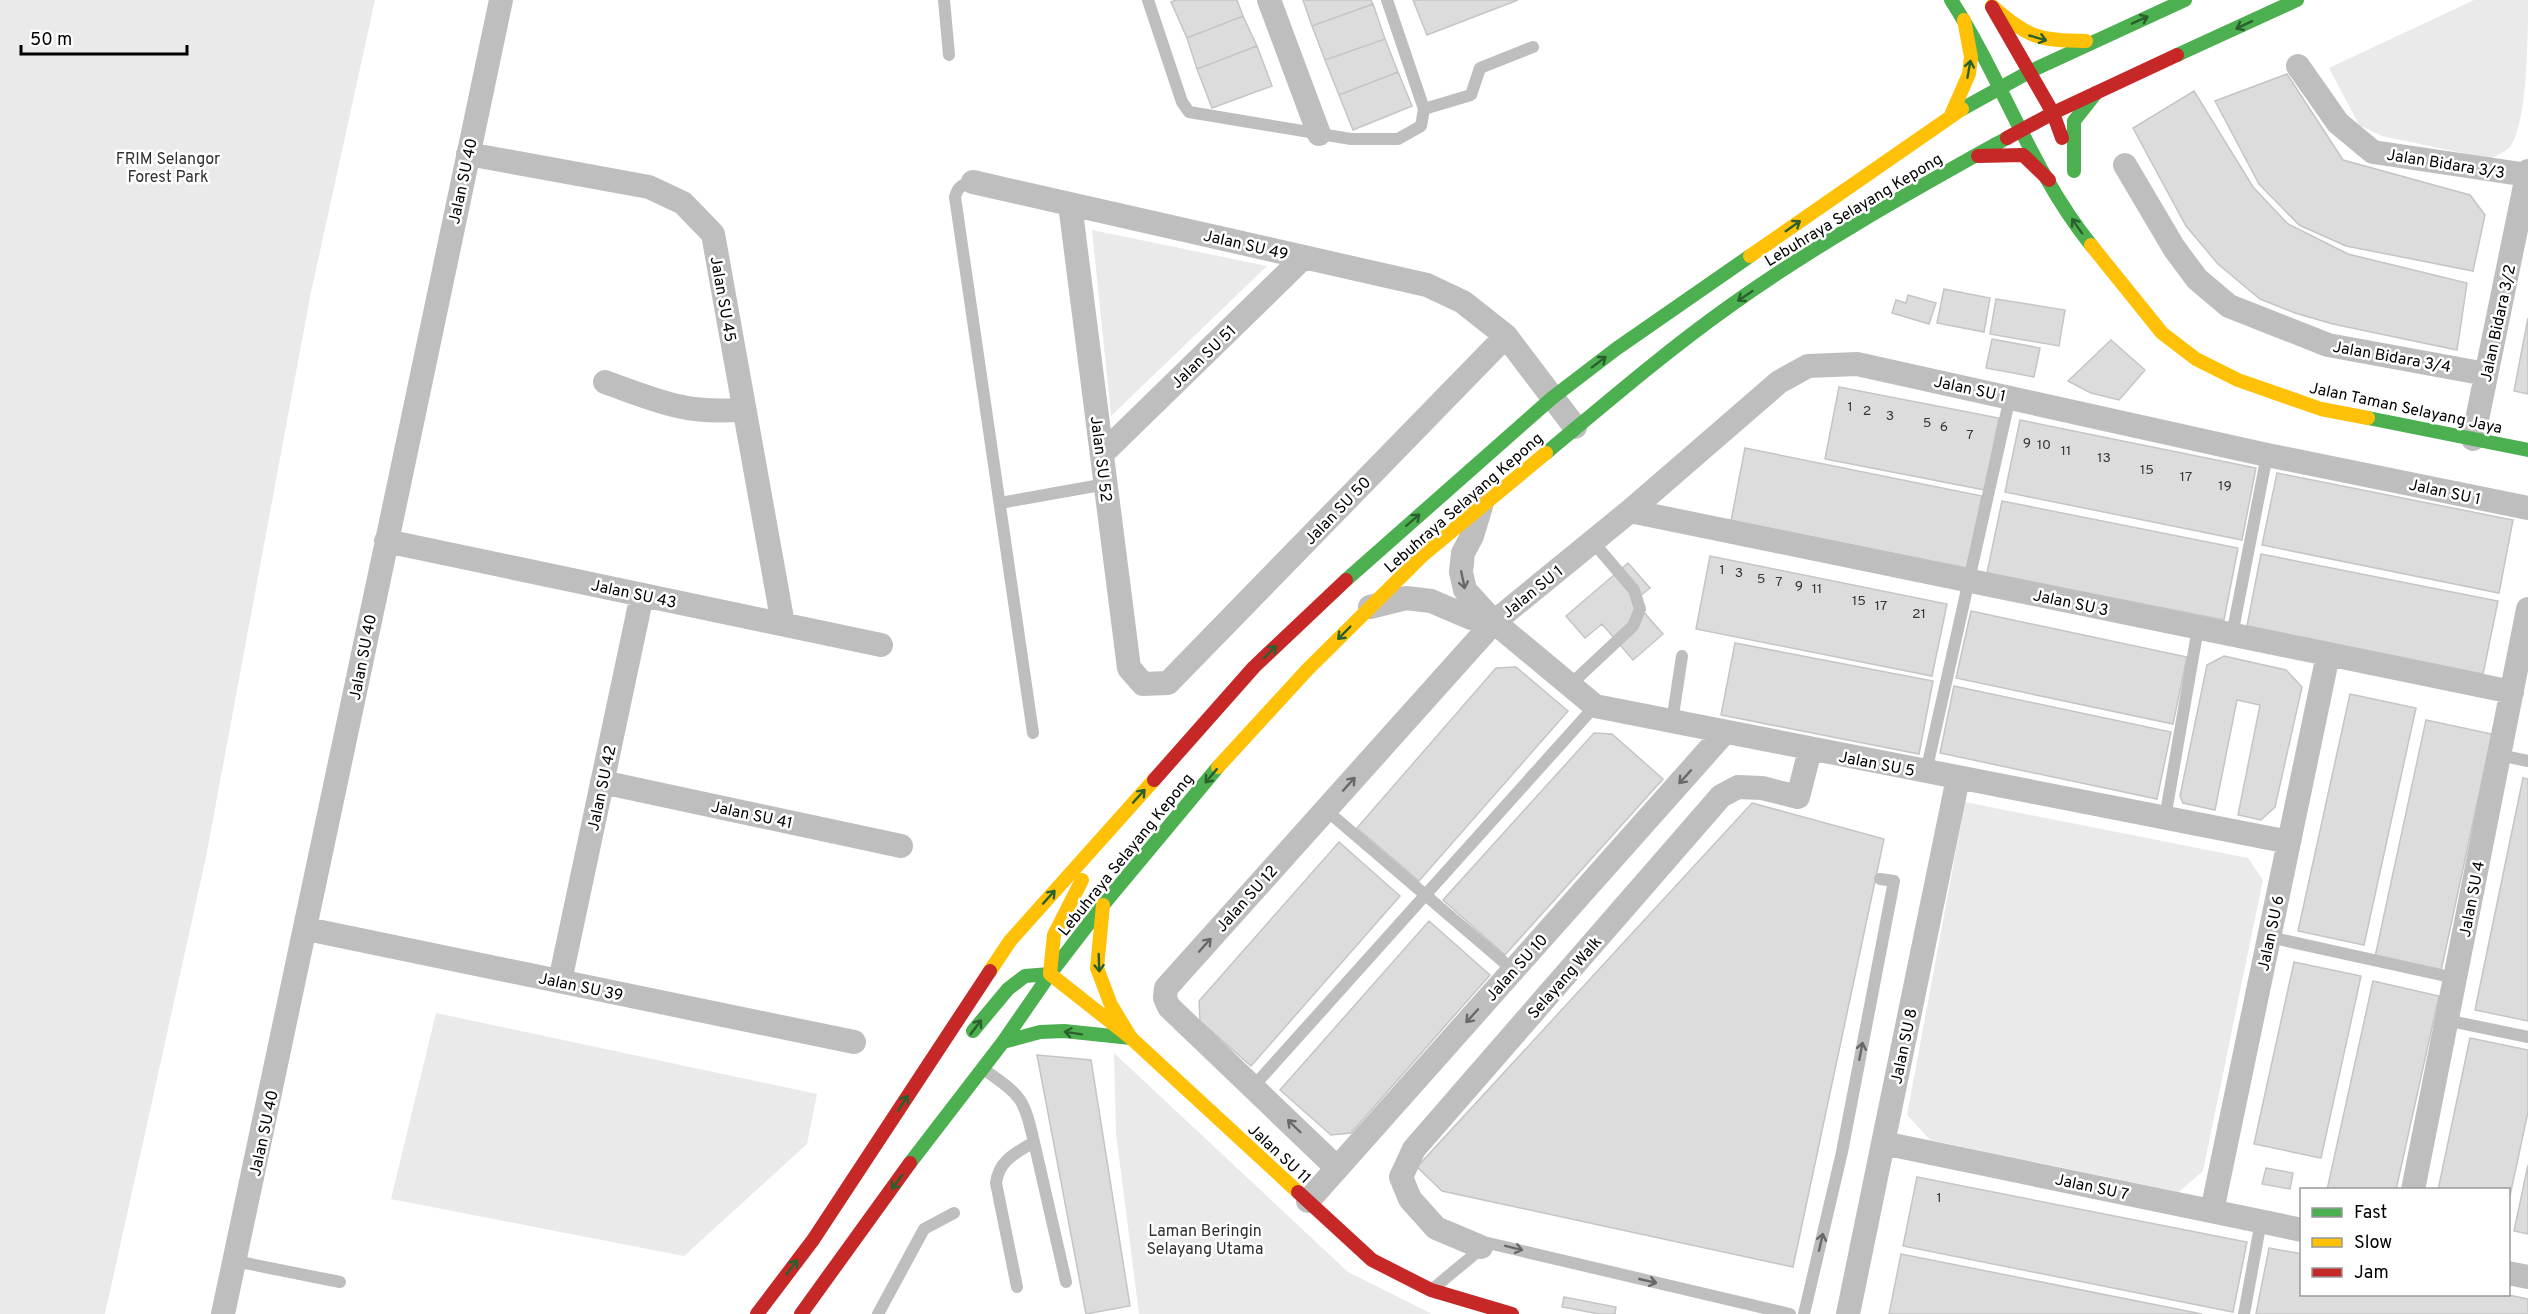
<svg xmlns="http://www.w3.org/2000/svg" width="2528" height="1314" font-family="Overpass,sans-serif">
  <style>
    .green { fill: #eaeaea }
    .building { fill: #dcdcdc; stroke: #c5c5c5; stroke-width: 1.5 }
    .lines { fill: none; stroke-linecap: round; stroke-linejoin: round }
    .lane { stroke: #bebebe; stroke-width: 12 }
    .street { stroke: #bebebe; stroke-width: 24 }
    .fast { stroke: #4caf50; stroke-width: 14 }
    .slow { stroke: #ffc107; stroke-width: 14 }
    .jam { stroke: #c62828; stroke-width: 14 }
    .oneway { stroke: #2a602c }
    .oneway2 { stroke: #686868 }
    .labels { text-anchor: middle; stroke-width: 5; stroke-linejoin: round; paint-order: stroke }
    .number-label { font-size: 14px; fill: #373737 }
    .park-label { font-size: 16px; fill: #2f2f2f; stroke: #fff }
    .street-label { font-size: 16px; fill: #000; stroke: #fff }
  </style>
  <rect width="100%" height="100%" fill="#fff"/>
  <path class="green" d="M0,0H375L310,297L206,857L105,1314H0Z
    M2474,0H2528C2528,37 2528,118 2511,146C2506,152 2497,155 2491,159L2382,136L2359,125L2329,68Z
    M1092,230L1267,266L1111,416Z
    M1965,802L2248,858L2263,880L2203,1171L2179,1192L1930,1140L1907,1115Z
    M436,1013L817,1094L807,1144L684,1256L391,1199Z
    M1114,1053L1348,1272L1432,1314H1139L1116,1133Z"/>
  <path class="building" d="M1176,0H1237L1243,16L1187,38L1171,2Z
    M1303,0H1371L1373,4L1312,26Z
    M1413,0H1518L1427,35Z
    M1373,4L1385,39L1325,60L1312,26Z
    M1243,16L1257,46L1197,69L1187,38Z
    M1385,39L1398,72L1339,95L1325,60Z
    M1257,46L1272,86L1212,108L1197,69Z
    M1398,72L1412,106L1353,130L1339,95Z
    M2287,74L2343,160L2470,195L2485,215L2473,271L2346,246L2299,225L2259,184L2215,101Z
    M2194,91L2253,187L2288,224L2348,254L2467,283L2457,350L2333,324L2295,313L2260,299L2218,264L2186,226L2133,128Z
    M1944,289L1990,298L1984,332L1937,323Z
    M1908,295L1936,303L1929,324L1892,313L1896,300L1906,303Z
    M1996,299L2065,310L2059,346L1990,334Z
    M2528,318V394L2514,391Z
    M1992,339L2040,348L2034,377L1986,368Z
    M2111,340L2145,370L2119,400L2091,393L2068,381Z
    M1839,387L1999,418L1985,490L1825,459Z
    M2020,420L2256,468L2242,540L2005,492Z
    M1745,448L1982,496L1967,568L1731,521Z
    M2277,473L2513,520L2499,593L2262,545Z
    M2002,501L2238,548L2224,620L1987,573Z
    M2261,554L2498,601L2483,674L2247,626Z
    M1710,556L1947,604L1932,676L1696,629Z
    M1628,563L1650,588L1634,601L1663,634L1633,660L1602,624L1585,638L1566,616Z
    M1971,611L2187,657L2173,724L1956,678Z
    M1735,643L1933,681L1919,754L1721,715Z
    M2224,656L2286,670L2302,687L2275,807L2261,820L2238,815L2260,705L2237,700L2215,810L2183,803L2180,796L2207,665Z
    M1516,667L1568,711L1419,881L1357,828L1496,668Z
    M1954,686L2171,732L2157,799L1940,753Z
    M2350,694L2416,708L2364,945L2298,931Z
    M2426,720L2492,734L2441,971L2375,957Z
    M1594,733L1612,734L1663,779L1505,955L1443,900Z
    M2523,778L2528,779V1021L2475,1010Z
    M1752,803L1884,839L1793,1267L1442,1191L1417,1167Z
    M1339,842L1400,896L1251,1066L1200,1021L1199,1001Z
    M1429,921L1490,975L1351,1133L1331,1135L1280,1090Z
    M2294,962L2361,976L2321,1158L2254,1144Z
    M2373,981L2439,996L2396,1190H2327Z
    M2470,1038L2528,1050V1112L2508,1205V1190H2438Z
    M1037,1055L1091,1060L1130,1306L1086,1314Z
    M2528,1165V1234L2514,1231Z
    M2266,1168L2293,1173L2290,1189L2262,1184Z
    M1917,1177L2247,1242L2233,1312L1903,1246Z
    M2269,1248L2302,1254V1294H2504L2528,1299V1314H2256Z
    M1901,1254L2202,1314H1889Z
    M1564,1297L1616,1307L1615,1314H1599L1562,1307Z"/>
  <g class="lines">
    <path class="lane" d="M944,0L949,55
      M1148,0L1182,102L1189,112L1351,139H1398L1421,126L1424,109L1387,0
      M1424,109L1471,95L1480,68L1533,47
      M973,182C963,184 958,186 955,197L1033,733
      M1000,503L1106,484
      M2232,635L2267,455
      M1570,685L1633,626L1640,609L1634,590L1593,542
      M1672,722L1682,656
      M2499,755L2528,761
      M1926,772L2010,397
      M1326,810L1513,970
      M2165,818L2198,628
      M2269,937L2455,978
      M2446,1020L2528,1037
      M982,1068C1021,1096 1023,1095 1034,1142C1016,1153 999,1160 996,1183L1017,1287
      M1253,1087L1595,706
      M1034,1142L1066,1282
      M235,1261L340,1282
      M1435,1287L1488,1243L1790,1314
      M878,1314L924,1229L954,1213
      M1804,1314L1842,1152L1894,881L1880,879
      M2244,1314L2261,1221"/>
    <path class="street" d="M1269,0L1319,134
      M2298,66L2338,123L2373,152L2527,175
      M468,154L649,187L683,203L713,234L783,624
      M2125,165L2174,248L2197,279L2229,306L2328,345L2486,374
      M973,182L1427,285L1463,302L1506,336L1575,427
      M1070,204L1129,668L1143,684L1168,683L1506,336
      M605,382C655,400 689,416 744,409
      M2473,439L2528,171
      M1102,454L1304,257
      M1481,506L1472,536L1463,553L1461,572L1465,590L1494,622L1595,706L2289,842
      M1630,511L2512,692
      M386,541L881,645
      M1370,607L1406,598L1431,601L1471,618L1494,622
      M602,782L901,846
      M307,929L854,1042
      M560,981L642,595
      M1883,1143L2302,1230
      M1336,1167L1169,1007L1165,998L1166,988L1494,622L1630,511L1779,382L1808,366L1857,364L2267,455L2528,508
      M2413,1190L2528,609
      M1308,1201L1724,733
      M2212,1211L2328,655
      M1481,1247L1436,1228L1410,1199L1401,1177L1414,1149L1721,796L1738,787L1762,788L1798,797L1810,750
      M2508,1273L2528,1277
      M223,1314C318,876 408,438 501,0
      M1848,1314L1958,778"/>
    <path class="fast" d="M1951,0C2002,79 2032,172 2091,245
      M2177,55L2297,0
      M1962,109L2031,71L2185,0
      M2074,171V121L2096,93
      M2368,418L2528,450
      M1546,453C1605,404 1664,353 1727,308C1816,244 1912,191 2007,138
      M1346,580L1552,398L1616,349L1750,256
      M973,1031L1008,989L1025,976L1050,974
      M1003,1042L1040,1032L1064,1031L1131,1038
      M910,1163L1003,1042L1050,974L1103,905L1218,767"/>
    <path class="slow" d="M1992,6C2028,37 2038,41 2086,41
      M1951,115L1969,74L1971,57L1964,20
      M2091,245L2162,333L2196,359L2238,380L2321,409L2368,418
      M1750,256L1962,109
      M1218,767L1307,670L1423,555L1546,453
      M1103,905L1097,968L1111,1005L1131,1038
      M990,971L1010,941L1154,780
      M1050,973L1054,935L1082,880
      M1050,974L1131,1038L1298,1192"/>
    <path class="jam" d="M1992,7L2053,113L2062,138
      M2007,138L2053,113L2177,55
      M1978,156L2023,155L2049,180
      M1154,780L1254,667L1346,580
      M1298,1192L1372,1260L1431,1290L1512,1314
      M757,1314L813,1240L990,971
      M801,1314L910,1163"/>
  </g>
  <defs><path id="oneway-shaft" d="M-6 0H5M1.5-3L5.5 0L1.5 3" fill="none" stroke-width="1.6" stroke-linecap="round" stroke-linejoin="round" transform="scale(1.5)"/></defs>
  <g class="oneway">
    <use href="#oneway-shaft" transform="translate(2140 20) rotate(-24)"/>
    <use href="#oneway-shaft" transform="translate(2244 25) rotate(155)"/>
    <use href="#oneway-shaft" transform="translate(2038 38) rotate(16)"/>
    <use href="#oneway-shaft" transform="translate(1969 69) rotate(-80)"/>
    <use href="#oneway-shaft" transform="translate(1793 226) rotate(-35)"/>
    <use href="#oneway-shaft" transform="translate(2077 226) rotate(-125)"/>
    <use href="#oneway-shaft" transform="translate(1745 296) rotate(146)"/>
    <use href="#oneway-shaft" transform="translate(1599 362) rotate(-37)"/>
    <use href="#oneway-shaft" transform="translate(1413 520) rotate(-41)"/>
    <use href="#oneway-shaft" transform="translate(1344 633) rotate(135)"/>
    <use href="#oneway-shaft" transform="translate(1270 652) rotate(-44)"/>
    <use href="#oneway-shaft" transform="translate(1211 776) rotate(130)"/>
    <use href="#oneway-shaft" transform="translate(1139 796) rotate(-48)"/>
    <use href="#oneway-shaft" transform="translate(1049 897) rotate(-48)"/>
    <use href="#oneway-shaft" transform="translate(1099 963) rotate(88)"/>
    <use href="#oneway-shaft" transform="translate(976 1027) rotate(-53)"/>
    <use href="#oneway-shaft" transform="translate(1073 1033) rotate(-171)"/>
    <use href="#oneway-shaft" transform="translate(903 1103) rotate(-57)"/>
    <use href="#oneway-shaft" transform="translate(897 1182) rotate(126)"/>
    <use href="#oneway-shaft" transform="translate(792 1267) rotate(-53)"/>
  </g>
  <g class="oneway2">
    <use href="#oneway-shaft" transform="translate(1463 580) rotate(78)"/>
    <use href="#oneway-shaft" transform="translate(1685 777) rotate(132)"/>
    <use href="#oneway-shaft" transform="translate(1349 784) rotate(-48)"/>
    <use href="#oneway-shaft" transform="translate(1205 945) rotate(-48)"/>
    <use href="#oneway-shaft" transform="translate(1472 1016) rotate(132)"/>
    <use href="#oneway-shaft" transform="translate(1861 1051) rotate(-79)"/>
    <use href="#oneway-shaft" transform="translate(1294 1126) rotate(-136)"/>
    <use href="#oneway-shaft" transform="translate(1821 1242) rotate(-77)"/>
    <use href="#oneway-shaft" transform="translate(1514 1248) rotate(14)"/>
    <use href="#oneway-shaft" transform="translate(1648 1281) rotate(13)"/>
  </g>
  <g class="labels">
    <g class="number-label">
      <text x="1850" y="411">1</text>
      <text x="1867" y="415">2</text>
      <text x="1890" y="420">3</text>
      <text x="1927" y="427">5</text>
      <text x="1944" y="431">6</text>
      <text x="1970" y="439">7</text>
      <text x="2027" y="447">9</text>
      <text x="2044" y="449">10</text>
      <text x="2066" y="455">11</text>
      <text x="2104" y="462">13</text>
      <text x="2147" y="474">15</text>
      <text x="2186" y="481">17</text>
      <text x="2225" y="490">19</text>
      <text x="1722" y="574">1</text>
      <text x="1739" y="577">3</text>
      <text x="1761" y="583">5</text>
      <text x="1779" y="586">7</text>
      <text x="1799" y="590">9</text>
      <text x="1817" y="593">11</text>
      <text x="1859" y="605">15</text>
      <text x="1881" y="610">17</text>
      <text x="1919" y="618">21</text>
      <text x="1939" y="1202">1</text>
    </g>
    <g class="park-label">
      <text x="168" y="164">FRIM Selangor<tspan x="168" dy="18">Forest Park</tspan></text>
      <text x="1205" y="1236">Laman Beringin<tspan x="1205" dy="18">Selayang Utama</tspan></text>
    </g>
    <g class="street-label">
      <text transform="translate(2446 163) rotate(9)" y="6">Jalan Bidara 3/3</text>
      <text transform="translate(462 181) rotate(-78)" y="6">Jalan SU 40</text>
      <text transform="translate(1853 209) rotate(-31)" y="6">Lebuhraya Selayang Kepong</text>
      <text transform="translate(1246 244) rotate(13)" y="6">Jalan SU 49</text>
      <text transform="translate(724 299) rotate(80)" y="6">Jalan SU 45</text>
      <text transform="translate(2497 323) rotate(-78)" y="6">Jalan Bidara 3/2</text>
      <text transform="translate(1203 356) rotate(-44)" y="6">Jalan SU 51</text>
      <text transform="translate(2392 356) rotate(10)" y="6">Jalan Bidara 3/4</text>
      <text transform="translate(1970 388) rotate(12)" y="6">Jalan SU 1</text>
      <text transform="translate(2406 407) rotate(12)" y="6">Jalan Taman Selayang Jaya</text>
      <text transform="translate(1102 459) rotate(83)" y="6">Jalan SU 52</text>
      <text transform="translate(2445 491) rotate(12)" y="6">Jalan SU 1</text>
      <text transform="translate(1463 502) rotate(-41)" y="6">Lebuhraya Selayang Kepong</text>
      <text transform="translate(1337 510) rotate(-46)" y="6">Jalan SU 50</text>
      <text transform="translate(1532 591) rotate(-39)" y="6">Jalan SU 1</text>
      <text transform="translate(634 593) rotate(12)" y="6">Jalan SU 43</text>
      <text transform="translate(2071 602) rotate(12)" y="6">Jalan SU 3</text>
      <text transform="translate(362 657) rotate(-79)" y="6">Jalan SU 40</text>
      <text transform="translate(1877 763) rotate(11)" y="6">Jalan SU 5</text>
      <text transform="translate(601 788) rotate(-78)" y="6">Jalan SU 42</text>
      <text transform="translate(752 814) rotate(12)" y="6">Jalan SU 41</text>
      <text transform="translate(1125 854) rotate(-51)" y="6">Lebuhraya Selayang Kepong</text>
      <text transform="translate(1246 898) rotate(-48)" y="6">Jalan SU 12</text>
      <text transform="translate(2471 899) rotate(-79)" y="6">Jalan SU 4</text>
      <text transform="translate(2270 933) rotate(-78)" y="6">Jalan SU 6</text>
      <text transform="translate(1516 967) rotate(-48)" y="6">Jalan SU 10</text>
      <text transform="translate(1564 977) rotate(-49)" y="6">Selayang Walk</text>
      <text transform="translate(581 986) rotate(12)" y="6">Jalan SU 39</text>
      <text transform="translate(1903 1046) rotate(-78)" y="6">Jalan SU 8</text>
      <text transform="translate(263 1133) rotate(-78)" y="6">Jalan SU 40</text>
      <text transform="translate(1280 1153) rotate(43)" y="6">Jalan SU 11</text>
      <text transform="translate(2092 1186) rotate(12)" y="6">Jalan SU 7</text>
    </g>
  </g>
  <rect x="2300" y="1188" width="210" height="108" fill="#ffffff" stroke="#999999" stroke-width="1.5"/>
  <rect x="2312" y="1208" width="30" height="9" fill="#4caf50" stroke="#999999" stroke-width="1.5"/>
  <text x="2354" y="1218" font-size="18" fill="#000000">Fast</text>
  <rect x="2312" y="1238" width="30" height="9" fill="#ffc107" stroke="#999999" stroke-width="1.5"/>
  <text x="2354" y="1248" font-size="18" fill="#000000">Slow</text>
  <rect x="2312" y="1268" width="30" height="9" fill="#c62828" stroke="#999999" stroke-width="1.5"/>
  <text x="2354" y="1278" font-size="18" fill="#000000">Jam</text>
  <path d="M21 45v9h166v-9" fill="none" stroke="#000000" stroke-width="3"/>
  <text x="30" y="45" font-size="18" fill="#000000" stroke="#ffffff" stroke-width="4.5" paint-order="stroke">50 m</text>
</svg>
